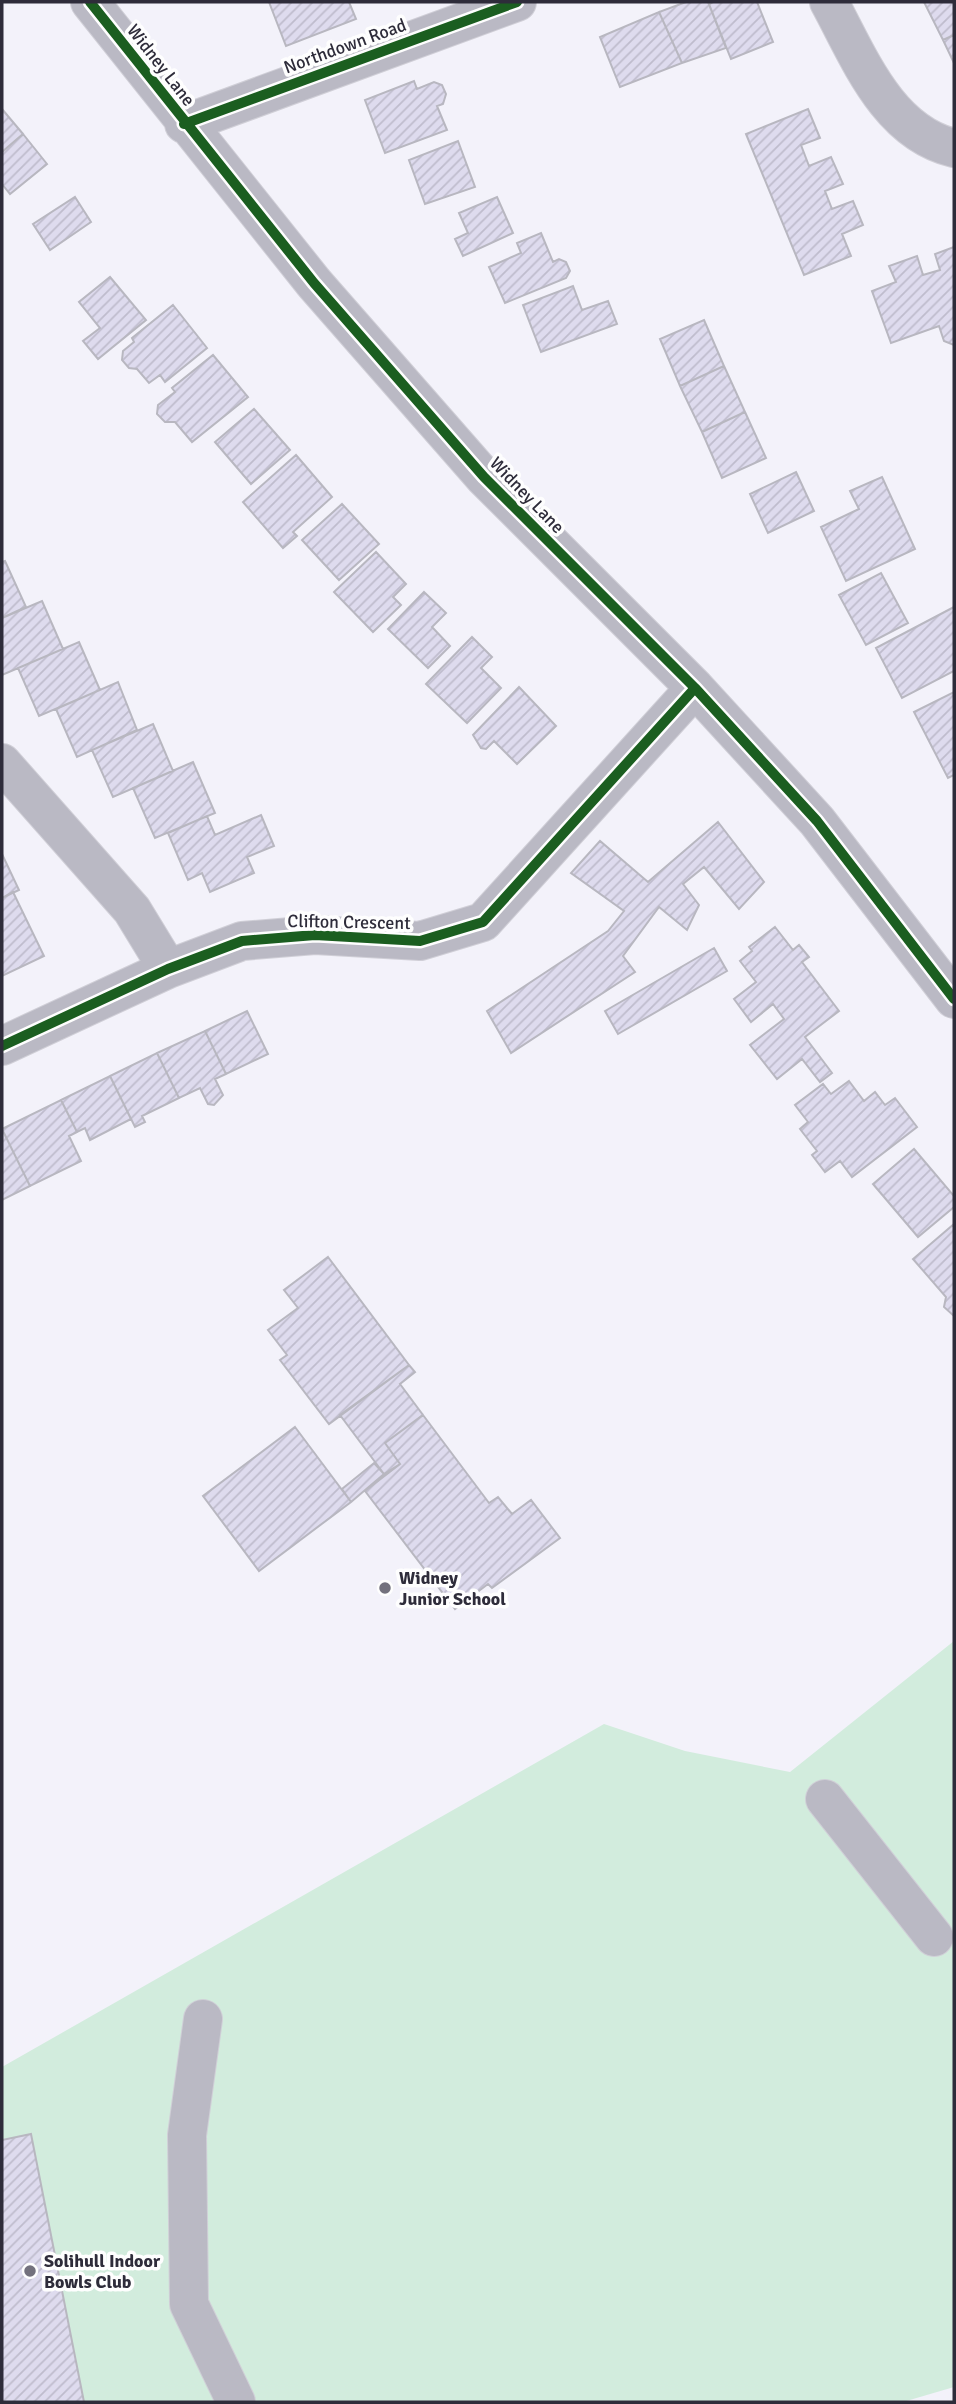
<svg xmlns="http://www.w3.org/2000/svg" width="956" height="2404" font-family="Signika,sans-serif">
  <style>
    .park { fill: #d2ecdd }
    .building { fill: url(#building-hatch); stroke: #b8b7c0; stroke-width: 2 }
    .lines { fill: none; stroke-linecap: round; stroke-linejoin: round }
    .minor-casing { stroke: #d0cfd7; stroke-width: 40 }
    .minor { stroke: #bab9c4; stroke-width: 38 }
    .cycleway-casing { stroke: #fefefe; stroke-width: 15 }
    .cycleway { stroke: #1b5e20; stroke-width: 10 }
    .poi-dot { fill: #73717d; stroke: #fefefe; stroke-width: 2.5 }
    .labels { text-anchor: middle; stroke-width: 7; stroke-linejoin: round; paint-order: stroke }
    .street-label { font-size: 18px; fill: #2e2c3a; stroke: #fefefe }
    .poi-label { font-size: 18px; font-weight: bold; fill: #2e2c3a; stroke: #fefefe; text-anchor: start }
  </style>
  <defs>
    <pattern id="building-hatch" width="6" height="6" patternUnits="userSpaceOnUse" patternTransform="scale(1.75)"><rect width="6" height="6" fill="#dedbee"/><path d="M-1 1l2-2M0 6l6-6M5 7l2-2" fill="none" stroke="#bfbccd"/></pattern>
  </defs>
  <rect width="100%" height="100%" fill="#f3f2fa"/>
  <path class="park" d="M954,1641V2387L903,2402H2V2067L604,1724L685,1751L790,1772Z"/>
  <path class="building" d="M269,2H349L356,19L286,46Z
    M686,2H708L726,48L682,63L659,12Z
    M713,2H757L773,42L731,59L709,4Z
    M924,2H954V35L943,40Z
    M659,12L682,63L620,87L600,37Z
    M954,35V63L943,40Z
    M414,81L417,89L434,82L442,85L446,94L443,104L437,106L447,130L385,153L365,100Z
    M2,109L23,134L2,152Z
    M808,109L820,138L801,145L809,166L831,157L843,184L825,191L832,209L853,201L863,225L842,234L851,256L804,275L746,134Z
    M23,134L47,164L10,194L2,184V152Z
    M458,141L475,187L425,204L409,160Z
    M75,197L91,222L50,250L33,224Z
    M497,197L513,233L463,256L455,239L468,233L459,213Z
    M541,233L553,262L559,259L566,262L570,271L566,278L505,303L489,267L521,253L517,243Z
    M954,247V345L944,341L939,326L891,343L872,291L896,282L889,266L917,256L923,275L940,270L935,254Z
    M110,277L146,320L98,359L83,341L100,328L79,302Z
    M573,286L582,310L608,301L617,324L541,352L523,305Z
    M173,305L207,348L165,382L160,375L149,383L137,369L129,368L122,360L123,351L134,342L132,338Z
    M704,320L724,366L680,386L660,339Z
    M213,355L248,397L192,442L175,422H165L157,414L158,405L175,392L172,388Z
    M724,366L745,412L702,432L680,386Z
    M254,409L290,450L251,484L215,442Z
    M745,412L766,458L722,478L702,432Z
    M296,455L332,497L293,532L297,536L283,548L243,502Z
    M796,472L814,511L768,533L750,494Z
    M882,477L915,549L846,581L821,527L859,509L850,491Z
    M342,504L379,544L339,580L302,540Z
    M376,552L406,584L393,597L401,605L373,632L334,592Z
    M5,561L26,607L2,618V562Z
    M881,573L908,623L866,645L839,595Z
    M424,592L446,613L432,627L450,646L428,668L388,629Z
    M42,601L63,649L2,675V618Z
    M954,607V671L902,698L876,648Z
    M472,637L492,657L481,668L501,688L467,723L426,684Z
    M79,642L100,690L39,716L18,668Z
    M118,682L137,730L77,757L56,709Z
    M519,687L556,726L517,764L494,741L486,749L481,748L473,735Z
    M954,692V775L948,778L914,712Z
    M153,724L173,771L113,797L92,750Z
    M193,762L215,813L155,838L133,788Z
    M261,815L274,846L247,857L254,873L210,892L202,873L188,880L168,833L207,816L215,835Z
    M718,822L764,882L739,909L704,867L683,884L699,905L687,930L659,907L623,956L635,972L511,1053L487,1011L608,931L624,911L571,873L600,841L648,882Z
    M2,854L19,890L2,898Z
    M13,892L44,956L2,976V898Z
    M775,927L793,950L799,945L809,957L802,962L839,1011L805,1037L832,1073L820,1082L802,1059L777,1079L750,1045L784,1019L773,1004L751,1022L734,999L756,982L740,961L752,951L749,947Z
    M714,948L727,971L618,1034L605,1011Z
    M247,1011L268,1054L226,1074L205,1031Z
    M205,1031L226,1074L215,1079L223,1095L214,1105L208,1104L200,1088L179,1098L157,1053Z
    M157,1053L179,1098L142,1116L145,1122L135,1127L110,1076Z
    M110,1076L131,1119L90,1140L85,1128L77,1132L61,1100Z
    M849,1081L864,1101L875,1092L885,1105L895,1098L917,1127L852,1177L840,1161L825,1172L812,1155L817,1151L800,1129L808,1122L795,1105L823,1084L831,1094Z
    M61,1100L77,1132L69,1136L81,1161L30,1186L2,1129Z
    M2,1129L30,1186L2,1200Z
    M914,1149L954,1196V1207L918,1237L873,1184Z
    M954,1224V1316L944,1307L946,1297L913,1259Z
    M328,1257L409,1365L329,1424L280,1360L287,1355L268,1330L298,1308L284,1290Z
    M409,1365L415,1372L400,1384L423,1415L385,1443L400,1464L384,1474L340,1415Z
    M423,1415L489,1503L498,1497L512,1514L531,1500L560,1538L492,1588L488,1584L455,1609L365,1491L400,1464L385,1443Z
    M295,1427L351,1502L259,1571L203,1496Z
    M374,1463L384,1474L351,1502L342,1489Z
    M31,2134L84,2402H2V2140Z"/>
  <g class="lines">
    <g class="minor-casing">
      <path id="minor" d="M90,2L314,283L484,477L695,688L817,821L954,999
        M829,2C859,57 887,132 954,148
        M184,124L517,2
        M2,763L132,910L168,969
        M2,1046L168,969L242,941L315,935L420,941L483,922L695,688
        M825,1799L934,1937
        M203,2019L187,2135L189,2304L236,2402"/>
    </g>
    <use href="#minor" class="minor"/>
    <g class="cycleway-casing">
      <path id="cycleway" d="M90,2L314,283L484,477L695,688L817,821L954,999
        M184,124L517,2
        M2,1046L168,969L242,941L315,935L420,941L483,922L695,688"/>
    </g>
    <use href="#cycleway" class="cycleway"/>
  </g>
  <g class="poi-dot">
    <circle cx="385" cy="1588" r="7"/>
    <circle cx="30" cy="2271" r="7"/>
  </g>
  <g class="labels">
    <g class="street-label">
      <text transform="translate(345 46) rotate(-20)" y="6">Northdown Road</text>
      <text transform="translate(161 65) rotate(52)" y="6">Widney Lane</text>
      <text transform="translate(527 495) rotate(46)" y="6">Widney Lane</text>
      <text transform="translate(349 922) rotate(1)" y="6">Clifton Crescent</text>
    </g>
    <g class="poi-label">
      <text x="399" y="1584">Widney<tspan x="399" dy="21">Junior School</tspan></text>
      <text x="44" y="2267">Solihull Indoor<tspan x="44" dy="21">Bowls Club</tspan></text>
    </g>
  </g>
  <rect width="956" height="2404" fill="none" stroke="#2e2c3a" stroke-width="7"/>
</svg>
